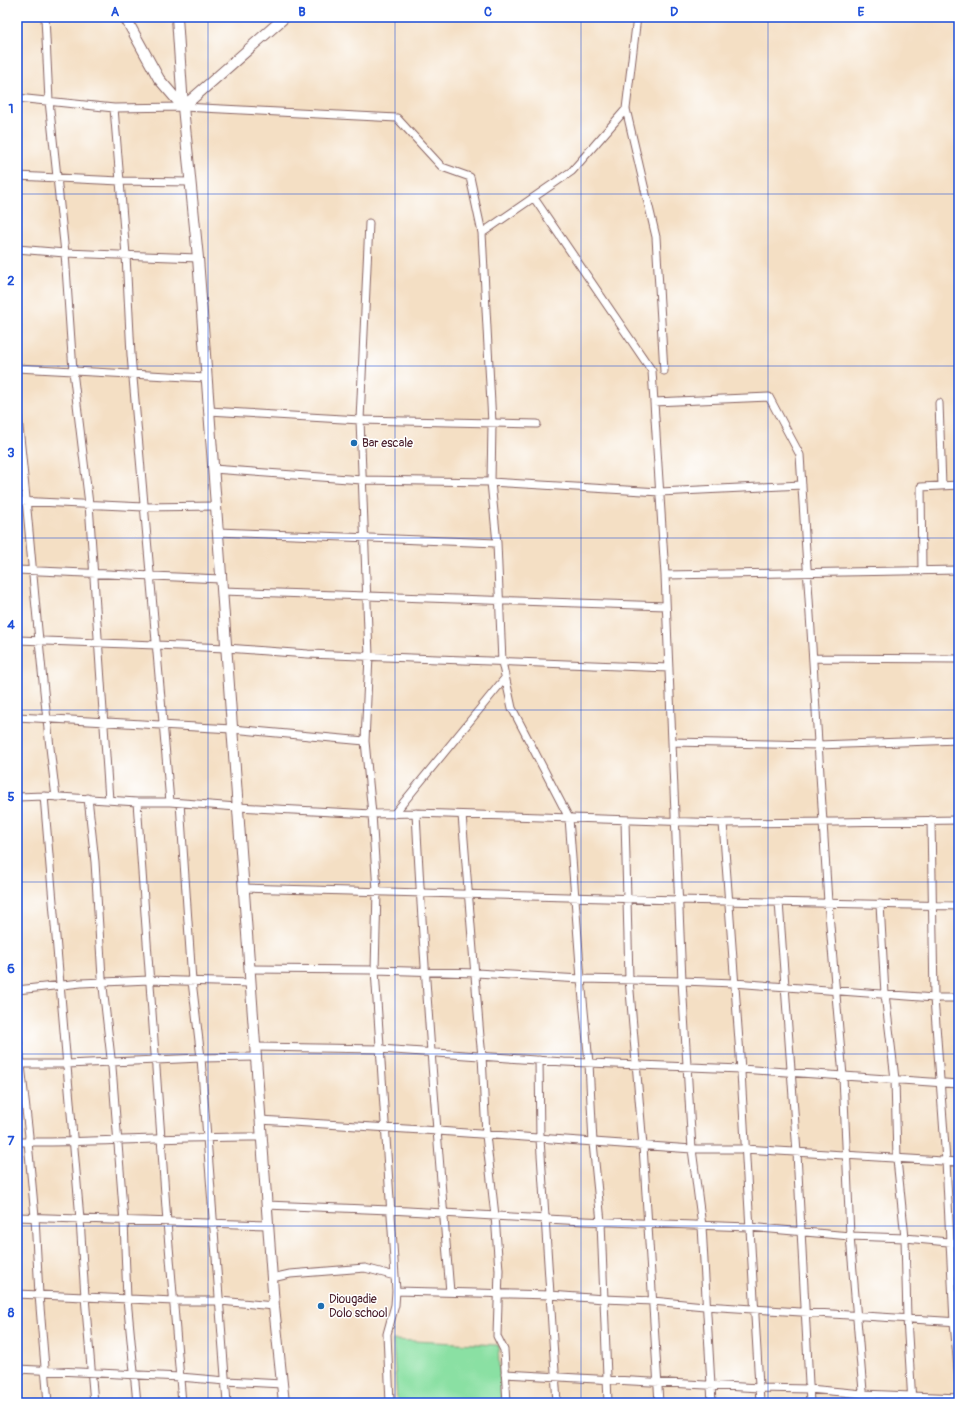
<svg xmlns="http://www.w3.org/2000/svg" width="976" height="1420" font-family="Pangolin,sans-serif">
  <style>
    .green { fill: #8ae0a3; stroke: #6a8067 }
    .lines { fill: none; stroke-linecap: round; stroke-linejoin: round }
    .street-casing { stroke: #866261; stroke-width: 9 }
    .secondary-casing { stroke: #866261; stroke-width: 12 }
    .street { stroke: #fff; stroke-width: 7 }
    .secondary { stroke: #fff; stroke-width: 10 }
    .grid { fill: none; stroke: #1d4ed8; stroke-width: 1; stroke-opacity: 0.55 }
    .poi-dot { fill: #1f6fb2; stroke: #fff; stroke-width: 1.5 }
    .labels { text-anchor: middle; stroke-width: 3; stroke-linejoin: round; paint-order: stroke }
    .poi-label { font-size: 12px; fill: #4a1f2b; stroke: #fff; text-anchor: start }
    .neatline { fill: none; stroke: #1d4ed8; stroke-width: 1.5 }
    .grid-label { font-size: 13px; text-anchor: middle; font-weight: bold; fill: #1d4ed8 }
  </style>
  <rect width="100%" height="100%" fill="#fff"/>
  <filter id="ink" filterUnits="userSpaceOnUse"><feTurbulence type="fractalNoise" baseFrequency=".025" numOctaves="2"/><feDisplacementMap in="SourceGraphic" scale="8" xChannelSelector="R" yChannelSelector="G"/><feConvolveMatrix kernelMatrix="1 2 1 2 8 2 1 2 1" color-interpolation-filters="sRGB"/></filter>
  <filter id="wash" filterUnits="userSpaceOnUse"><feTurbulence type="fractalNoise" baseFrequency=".012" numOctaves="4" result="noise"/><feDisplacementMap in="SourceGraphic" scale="16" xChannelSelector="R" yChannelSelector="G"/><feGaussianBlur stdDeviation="0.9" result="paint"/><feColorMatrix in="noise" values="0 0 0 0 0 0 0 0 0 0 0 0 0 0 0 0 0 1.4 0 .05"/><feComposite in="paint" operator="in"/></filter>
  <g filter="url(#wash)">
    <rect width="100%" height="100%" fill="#f4dfc4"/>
    <path class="green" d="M393,1340L498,1345L501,1403H397Z"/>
  </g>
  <g filter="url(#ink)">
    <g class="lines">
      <g class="street-casing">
        <path id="street" d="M45,17L49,101L65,253L73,371L89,504L109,800
          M17,98L114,108L183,107L397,118L442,167L470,177L482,233L492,423L491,482L497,543L502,662L512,708L569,818L581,979L589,1063L593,1143L601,1222L608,1403
          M114,108L126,255L131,355L170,802
          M626,109L656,237L664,371
          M17,176L120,181L190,182
          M534,198L652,371L665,575L682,981L692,1149L702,1226L712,1403
          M369,223L360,420L369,656L365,741L372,814L377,891L375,970L396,1291L395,1305L387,1334L390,1403
          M482,233L572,171L626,109L637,17
          M17,249L65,253L198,258
          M17,368L206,378
          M654,402L769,397L800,455L828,902L843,1076L850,1236L864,1403
          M939,403L942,486
          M17,408C31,537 39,667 56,797
          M209,411L360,420L537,424
          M213,469L362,480L491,482L660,492L802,485
          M17,501L144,507L216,506
          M218,532L497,543
          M17,570L221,579
          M922,571L921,487L959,485
          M665,575L959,570
          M222,591L666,606
          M17,640L156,645L226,648L308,654L669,668
          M813,658L959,659
          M17,717L232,729L365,741
          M672,742L818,745L959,740
          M44,796L80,1219L85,1297L94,1403
          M17,797L44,796L137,802H170L237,807L372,814L416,813L723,823
          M88,798L95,862L102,978L112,1067L124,1221L127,1299L137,1403
          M137,802L167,1222L182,1403
          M180,803L192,981L201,1058L227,1403
          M416,813C424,973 437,1133 450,1292
          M394,814L505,678
          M462,815L480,1037L482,1056L486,1135L495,1216L499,1270L497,1336L504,1350L507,1403
          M625,820L629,979L643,1146L659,1403
          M931,820L934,998L946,1161L954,1322L959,1381
          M243,888L678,900L959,906
          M779,902L797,1153L810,1403
          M880,904L885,994L895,1079L897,1159L905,1238L907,1318L912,1403
          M249,969L375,970L476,973L581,979L682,981L734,983L934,998H959
          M17,990L81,983L149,980L250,983
          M17,1030L29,1136L28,1142L35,1217L39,1295L48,1403
          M255,1047L380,1049L564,1062L741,1069L959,1084
          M539,1060L540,1139L557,1403
          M17,1064H67L201,1058L256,1057
          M260,1120L438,1131L692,1149H745L959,1162
          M17,1142C98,1143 180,1136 261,1137
          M266,1205L390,1210L583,1221L749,1227L850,1236L905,1238L959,1243
          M17,1217L268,1225
          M272,1278L290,1274L365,1268L395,1276
          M396,1291L550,1295L604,1299L653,1301L704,1306L959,1322
          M17,1294L174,1301H220L274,1306
          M17,1369L180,1377L226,1381L282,1384
          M505,1374L760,1388L809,1389L863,1394L959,1398
          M760,1403L740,1055L723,823L835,822L959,820"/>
      </g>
      <g class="secondary-casing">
        <path id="secondary" d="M125,17L159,79L183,107
          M177,17L183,107L198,258L274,1306L284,1403
          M183,107L285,17"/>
      </g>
      <use href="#street" class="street"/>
      <use href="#secondary" class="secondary"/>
    </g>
  </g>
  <path class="grid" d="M208,17V1403M395,17V1403M581,17V1403M768,17V1403M17,194H959M17,366H959M17,538H959M17,710H959M17,882H959M17,1054H959M17,1226H959"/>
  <g class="poi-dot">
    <circle cx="354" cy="443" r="4"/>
    <circle cx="321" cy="1306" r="4"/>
  </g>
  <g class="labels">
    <g class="poi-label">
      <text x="362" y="447">Bar escale</text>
      <text x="329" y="1303">Diougadie<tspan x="329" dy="14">Dolo school</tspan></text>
    </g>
  </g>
  <rect width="976" height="1420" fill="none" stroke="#fff" stroke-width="44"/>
  <rect x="22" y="22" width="932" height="1376" class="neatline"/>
  <g class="grid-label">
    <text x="115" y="16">A</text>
    <text x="302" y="16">B</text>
    <text x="488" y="16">C</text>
    <text x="674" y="16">D</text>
    <text x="861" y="16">E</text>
    <text x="11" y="113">1</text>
    <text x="11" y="285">2</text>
    <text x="11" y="457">3</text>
    <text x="11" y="629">4</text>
    <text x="11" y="801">5</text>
    <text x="11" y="973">6</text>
    <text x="11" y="1145">7</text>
    <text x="11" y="1317">8</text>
  </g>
</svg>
